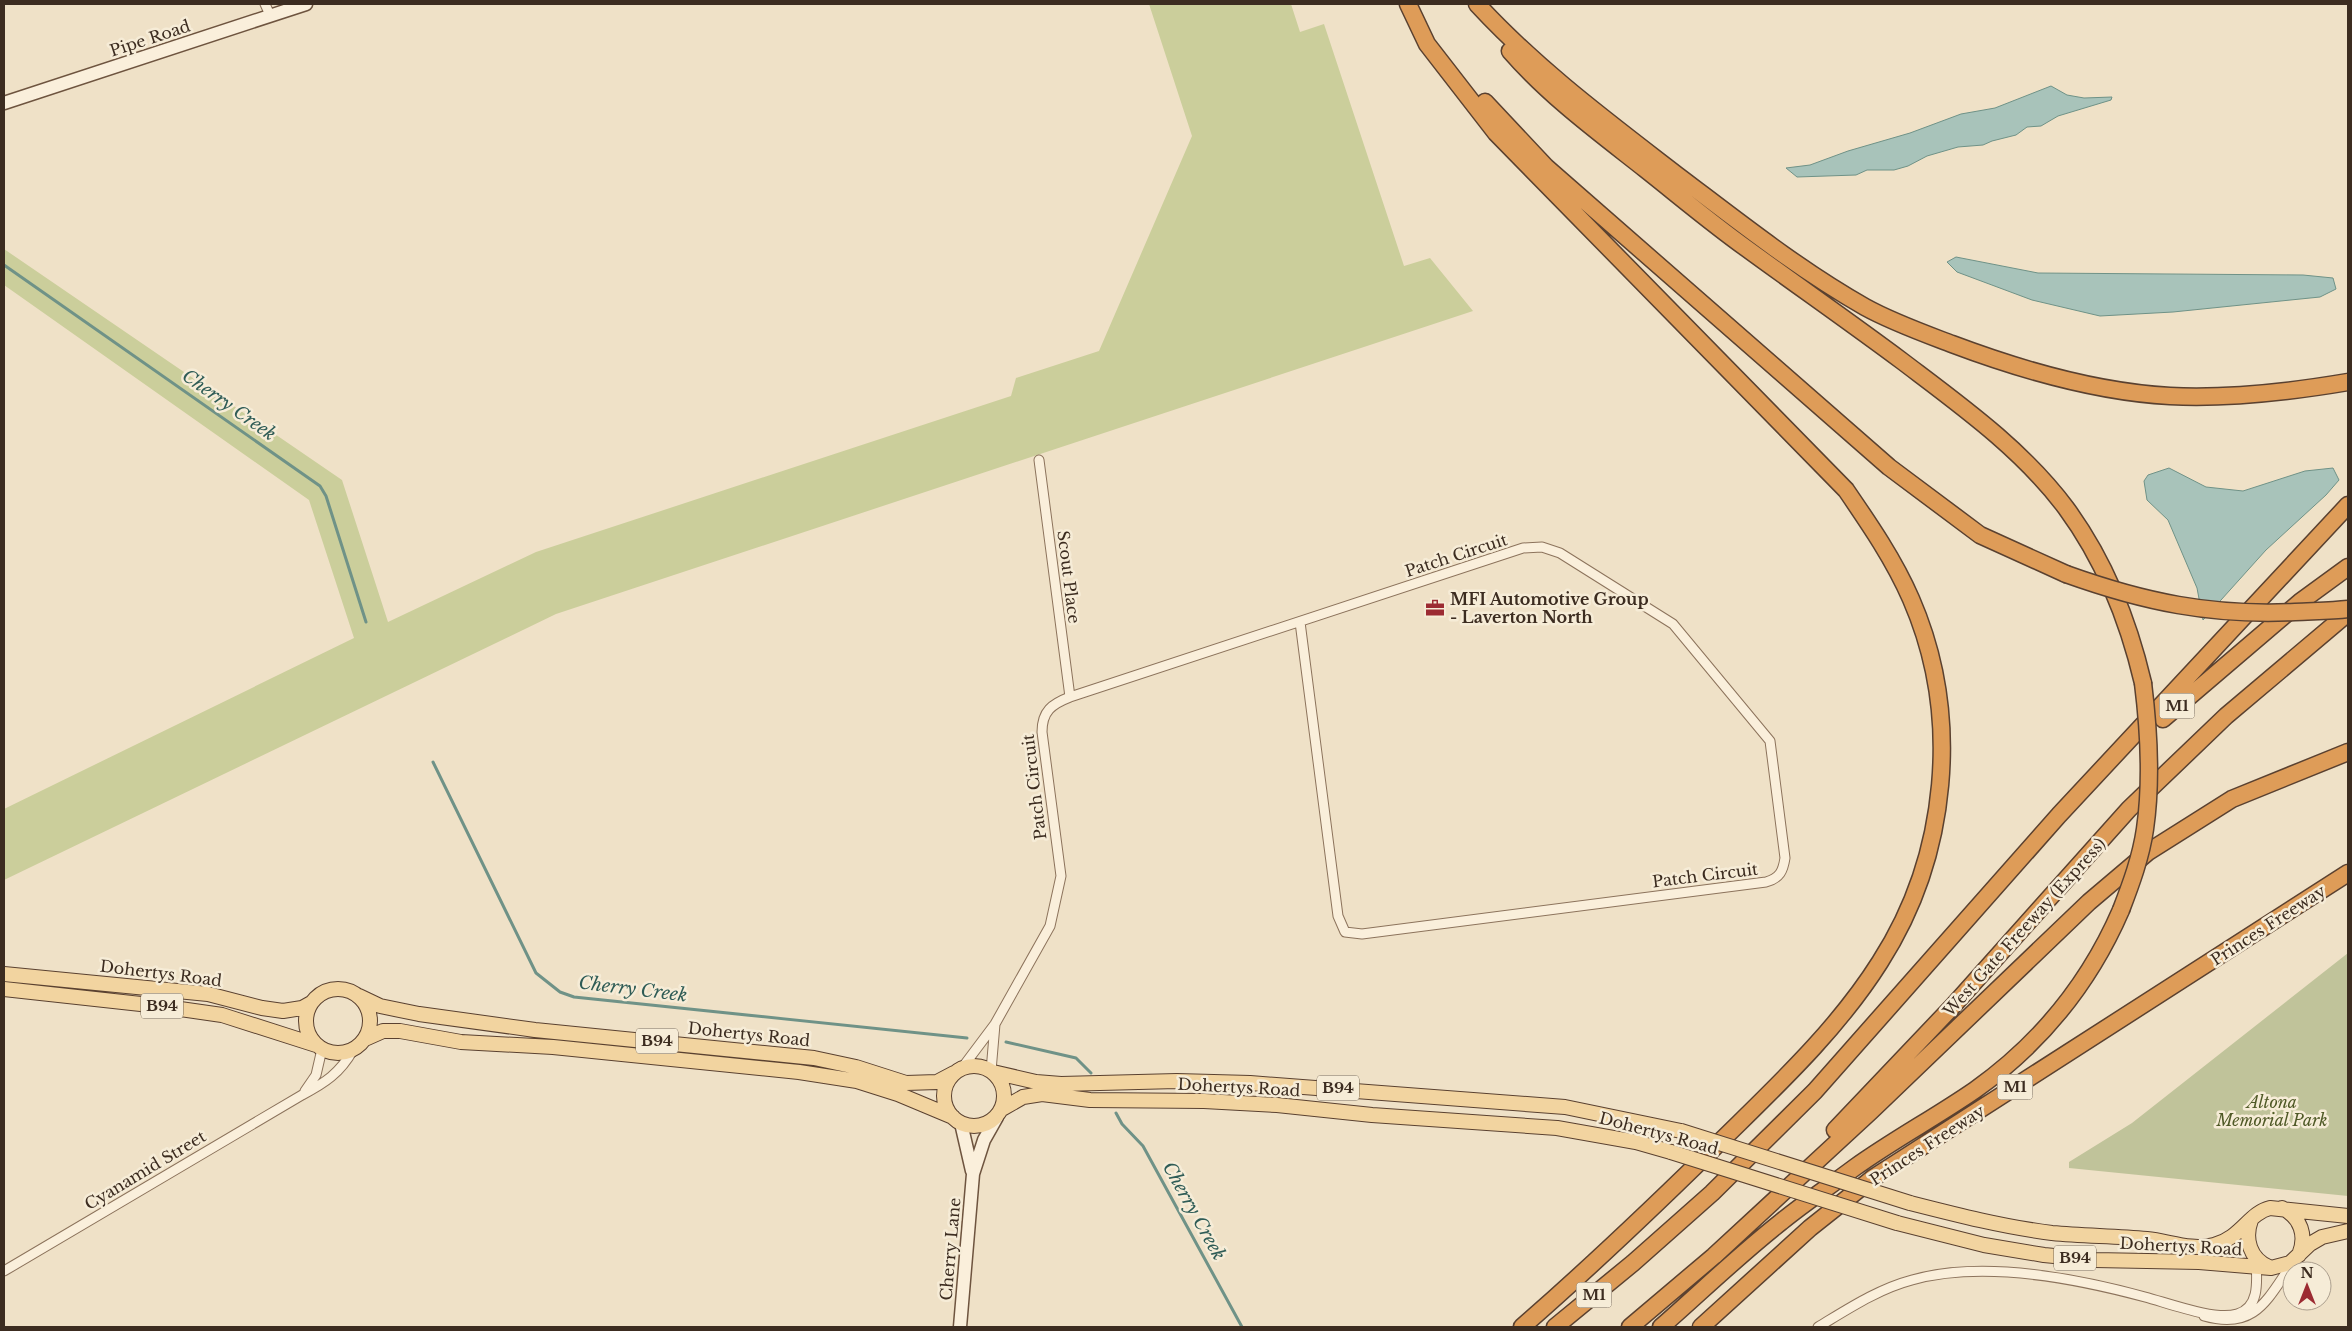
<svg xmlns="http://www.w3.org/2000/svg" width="2352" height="1331" font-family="'Libre Baskerville',serif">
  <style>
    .green { fill: #cbce9b }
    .cemetery { fill: #c0c39a }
    .water { fill: #a8c3ba; stroke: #6f9287 }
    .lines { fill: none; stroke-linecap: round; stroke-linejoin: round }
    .stream { stroke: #6f9287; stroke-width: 3 }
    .street-casing { stroke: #8c735c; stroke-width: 11 }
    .secondary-casing { stroke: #6e543f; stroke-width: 15 }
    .primary-casing { stroke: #5a4130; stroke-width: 16 }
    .highway-casing { stroke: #5a4130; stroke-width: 19 }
    .street { stroke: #faefdb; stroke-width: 9 }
    .secondary { stroke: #faefdb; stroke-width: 12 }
    .primary { stroke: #f2d4a0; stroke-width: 14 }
    .highway { stroke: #de9c58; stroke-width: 16 }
    .primary-bridge-casing { stroke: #5a4130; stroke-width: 16; stroke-linecap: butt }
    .highway-bridge-casing { stroke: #5a4130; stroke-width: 19; stroke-linecap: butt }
    .primary-bridge { stroke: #f2d4a0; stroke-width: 14 }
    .highway-bridge { stroke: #de9c58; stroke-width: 16 }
    .labels { text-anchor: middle; stroke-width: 5; stroke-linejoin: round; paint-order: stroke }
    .shield { fill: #f6ecd7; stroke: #746657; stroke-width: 1 }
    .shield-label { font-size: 15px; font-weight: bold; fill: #3c2c20 }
    .street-label { font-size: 16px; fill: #3c2c20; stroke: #f6ecd7 }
    .poi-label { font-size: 16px; font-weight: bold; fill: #3c2c20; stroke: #f6ecd7; text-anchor: start }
    .park-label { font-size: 16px; font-style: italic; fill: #4f5926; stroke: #f6ecd7 }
    .water-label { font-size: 18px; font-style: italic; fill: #2f5c56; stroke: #f6ecd7 }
  </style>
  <rect width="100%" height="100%" fill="#efe1c7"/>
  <path class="green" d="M1149,4H1291L1300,32L1324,24L1404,266L1430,258L1473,311L556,614L4,880V809L354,638L309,500L4,285V249L342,480L388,622L536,552L1011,396L1016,378L1099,351L1192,136Z"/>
  <path class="cemetery" d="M2348,953V1196L2069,1168V1162L2132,1123Z"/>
  <path class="water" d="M2051,86L2067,95L2084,98L2112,97L2111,100L2058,116L2041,126L2027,127L2016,135L1992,141L1983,145L1958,147L1927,156L1908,166L1894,170H1867L1856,175L1797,177L1786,168L1810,165L1848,151L1910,133L1961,114L1995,108Z
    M1956,257L2038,273L2303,275L2333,278L2336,289L2320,297L2173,312L2100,316L2032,300L1957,272L1947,262Z
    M2169,468L2206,487L2243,491L2305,471L2333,468L2339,480L2326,495L2266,550L2203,620L2197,588L2168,520L2147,500L2144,481L2148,475Z"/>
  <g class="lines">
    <path class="stream" d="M4,265L320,486L326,496L366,622
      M433,762L536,973L560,992L574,997L967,1038
      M1006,1042L1076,1058L1091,1073
      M1116,1113L1122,1124L1143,1146L1242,1327"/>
    <g class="street-casing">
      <path id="street" d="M265,4L270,15
        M1039,460L1070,697
        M962,1068L995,1024L1050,926L1061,876L1042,732C1042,711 1052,704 1070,697L1523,548L1542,547L1560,553L1673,624L1770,741L1785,858C1783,871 1780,878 1766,882L1362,934L1345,932L1338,916L1300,622
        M991,1071L995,1024
        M305,1091L316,1075L322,1049
        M4,1271L302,1095C325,1083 340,1073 353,1050
        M2204,1316C2257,1331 2268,1297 2294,1261
        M1818,1327C1848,1309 1878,1289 1912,1280C1983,1260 2075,1278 2145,1297C2168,1303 2215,1321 2237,1314C2260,1308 2257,1280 2256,1262"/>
    </g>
    <g class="secondary-casing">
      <path id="secondary" d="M4,103L306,4
        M961,1123L972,1171
        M960,1327L973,1174L984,1140L997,1117"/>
    </g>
    <g class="primary-casing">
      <path id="primary" d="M4,974L208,994L262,1008L283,1011L302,1008L311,1003
        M306 1021a32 32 0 1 1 64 0a32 32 0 1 1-64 0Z
        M4,989L159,1006L222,1015L316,1045
        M359,996L380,1006L419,1014L535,1030L814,1058L856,1067L906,1083L937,1082L954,1073
        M365,1039L383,1031H400L461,1042L553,1047L799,1072L857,1081L898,1094L953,1117
        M944 1096a30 30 0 1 1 60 0a30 30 0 1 1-60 0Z
        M993,1072L1036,1082L1061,1084L1177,1081L1250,1083L1565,1107L1681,1131
        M1002,1109L1023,1097L1042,1094L1090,1100L1204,1101L1277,1105L1372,1115L1557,1128L1636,1142L1671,1152
        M1910,1203C1957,1215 2004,1227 2052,1233C2083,1236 2115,1236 2147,1239C2169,1241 2191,1251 2214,1245C2241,1238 2249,1213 2270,1208L2348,1216
        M2282,1208C2301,1217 2307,1236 2299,1255
        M2251,1220C2244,1239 2250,1259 2269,1267
        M1897,1223L1984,1245L2044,1255L2095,1260L2199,1262L2271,1268L2290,1263L2310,1244L2322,1237L2348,1231"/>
    </g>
    <g class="highway-casing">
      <path id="highway" d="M1408,4L1427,44L1496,133L1846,490C1870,525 1894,560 1911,599C1962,716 1948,856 1880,962C1839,1027 1782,1081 1728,1134C1661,1200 1593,1265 1522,1327
        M1477,4C1537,69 1607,121 1677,175C1738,221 1798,269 1865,307C1892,322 1923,333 1952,344C2021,370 2096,392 2170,396C2230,399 2289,392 2348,382
        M1510,51C1549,96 1598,132 1645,169C1678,195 1711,223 1746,248C1798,286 1851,323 1902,361C1960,405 2022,449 2066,508C2105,561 2128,619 2143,683
        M1485,102L1546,167L1889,467L1980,535L2066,574
        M2163,719L2300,602L2348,567
        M1835,1130L1952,1007L2129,809L2226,716L2348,613
        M1555,1327L1633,1263L1712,1193L1815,1091L2059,815L2348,505
        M1630,1327L1714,1256L1871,1111L2089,902L2148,852L2232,799L2348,752
        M1661,1327C1701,1292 1739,1255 1781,1222C1804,1203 1830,1186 1854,1168C1893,1140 1936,1117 1975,1090C2041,1043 2089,984 2121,910
        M1701,1327L1810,1228L1873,1178L2348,873"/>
    </g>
    <use href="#street" class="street"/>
    <use href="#secondary" class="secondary"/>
    <use href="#primary" class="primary"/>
    <use href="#highway" class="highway"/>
    <g class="primary-bridge-casing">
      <path id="primary-bridge" d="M1681,1131L1910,1203
        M1671,1152L1897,1223"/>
    </g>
    <g class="highway-bridge-casing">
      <path id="highway-bridge" d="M2066,574C2144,602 2211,616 2295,612C2312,611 2331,611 2348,609
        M2121,910C2131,884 2141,857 2145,829C2152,781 2149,731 2143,683"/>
    </g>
    <use href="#primary-bridge" class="primary-bridge"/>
    <use href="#highway-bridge" class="highway-bridge"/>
  </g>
  <defs>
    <g id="office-bare" transform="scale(1.5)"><path d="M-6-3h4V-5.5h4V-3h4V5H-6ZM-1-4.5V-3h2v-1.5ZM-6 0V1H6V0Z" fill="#9c2b32" stroke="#f6ecd7" stroke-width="2.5" paint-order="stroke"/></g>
  </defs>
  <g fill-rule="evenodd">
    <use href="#office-bare" x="1435" y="608"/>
  </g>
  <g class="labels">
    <g class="shield">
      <rect x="2159.5" y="693.5" width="35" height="25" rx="4"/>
      <rect x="141" y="993.5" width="42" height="25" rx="4"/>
      <rect x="636" y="1028.5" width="42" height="25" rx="4"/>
      <rect x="1997.5" y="1074.5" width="35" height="25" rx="4"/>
      <rect x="1317" y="1075.5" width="42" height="25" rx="4"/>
      <rect x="2054" y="1245.5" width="42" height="25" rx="4"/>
      <rect x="1576.5" y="1282.5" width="35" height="25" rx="4"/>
    </g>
    <g class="shield-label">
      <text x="2177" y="711">M1</text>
      <text x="162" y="1011">B94</text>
      <text x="657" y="1046">B94</text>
      <text x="2015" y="1092">M1</text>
      <text x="1338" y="1093">B94</text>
      <text x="2075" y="1263">B94</text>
      <text x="1594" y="1300">M1</text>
    </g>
    <g class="street-label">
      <text transform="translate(150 38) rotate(-18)" y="6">Pipe Road</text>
      <text transform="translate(1456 555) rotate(-18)" y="6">Patch Circuit</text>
      <text transform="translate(1069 577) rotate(83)" y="6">Scout Place</text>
      <text transform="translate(1034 787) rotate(-97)" y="6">Patch Circuit</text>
      <text transform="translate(1705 875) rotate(-7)" y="6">Patch Circuit</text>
      <text transform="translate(2268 925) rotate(-33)" y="6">Princes Freeway</text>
      <text transform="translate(2024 927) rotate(-48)" y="6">West Gate Freeway (Express)</text>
      <text transform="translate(161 973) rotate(7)" y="6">Dohertys Road</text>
      <text transform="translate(749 1034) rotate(6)" y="6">Dohertys Road</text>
      <text transform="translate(1239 1087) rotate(3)" y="6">Dohertys Road</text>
      <text transform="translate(1659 1133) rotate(15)" y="6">Dohertys Road</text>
      <text transform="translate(1927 1145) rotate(-33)" y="6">Princes Freeway</text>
      <text transform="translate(145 1170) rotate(-31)" y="6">Cyanamid Street</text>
      <text transform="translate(2181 1246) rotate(3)" y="6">Dohertys Road</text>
      <text transform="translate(950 1249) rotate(-85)" y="6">Cherry Lane</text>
    </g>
    <g class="poi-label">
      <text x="1450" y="605">MFI Automotive Group<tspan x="1450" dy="18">- Laverton North</tspan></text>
    </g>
    <g class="park-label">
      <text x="2272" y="1108">Altona<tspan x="2272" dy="18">Memorial Park</tspan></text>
    </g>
    <g class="water-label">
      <text transform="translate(229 405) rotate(35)" y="6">Cherry Creek</text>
      <text transform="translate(633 989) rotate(7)" y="6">Cherry Creek</text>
      <text transform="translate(1194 1211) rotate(61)" y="6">Cherry Creek</text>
    </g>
  </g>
  <rect width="2352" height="1331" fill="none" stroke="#3c2c20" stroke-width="10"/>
  <g transform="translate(2307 1286)"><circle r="24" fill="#f6ecd7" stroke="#ac9f8e"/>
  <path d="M0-4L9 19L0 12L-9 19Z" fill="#9c2b32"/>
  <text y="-8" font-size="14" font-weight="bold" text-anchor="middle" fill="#3c2c20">N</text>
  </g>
</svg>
